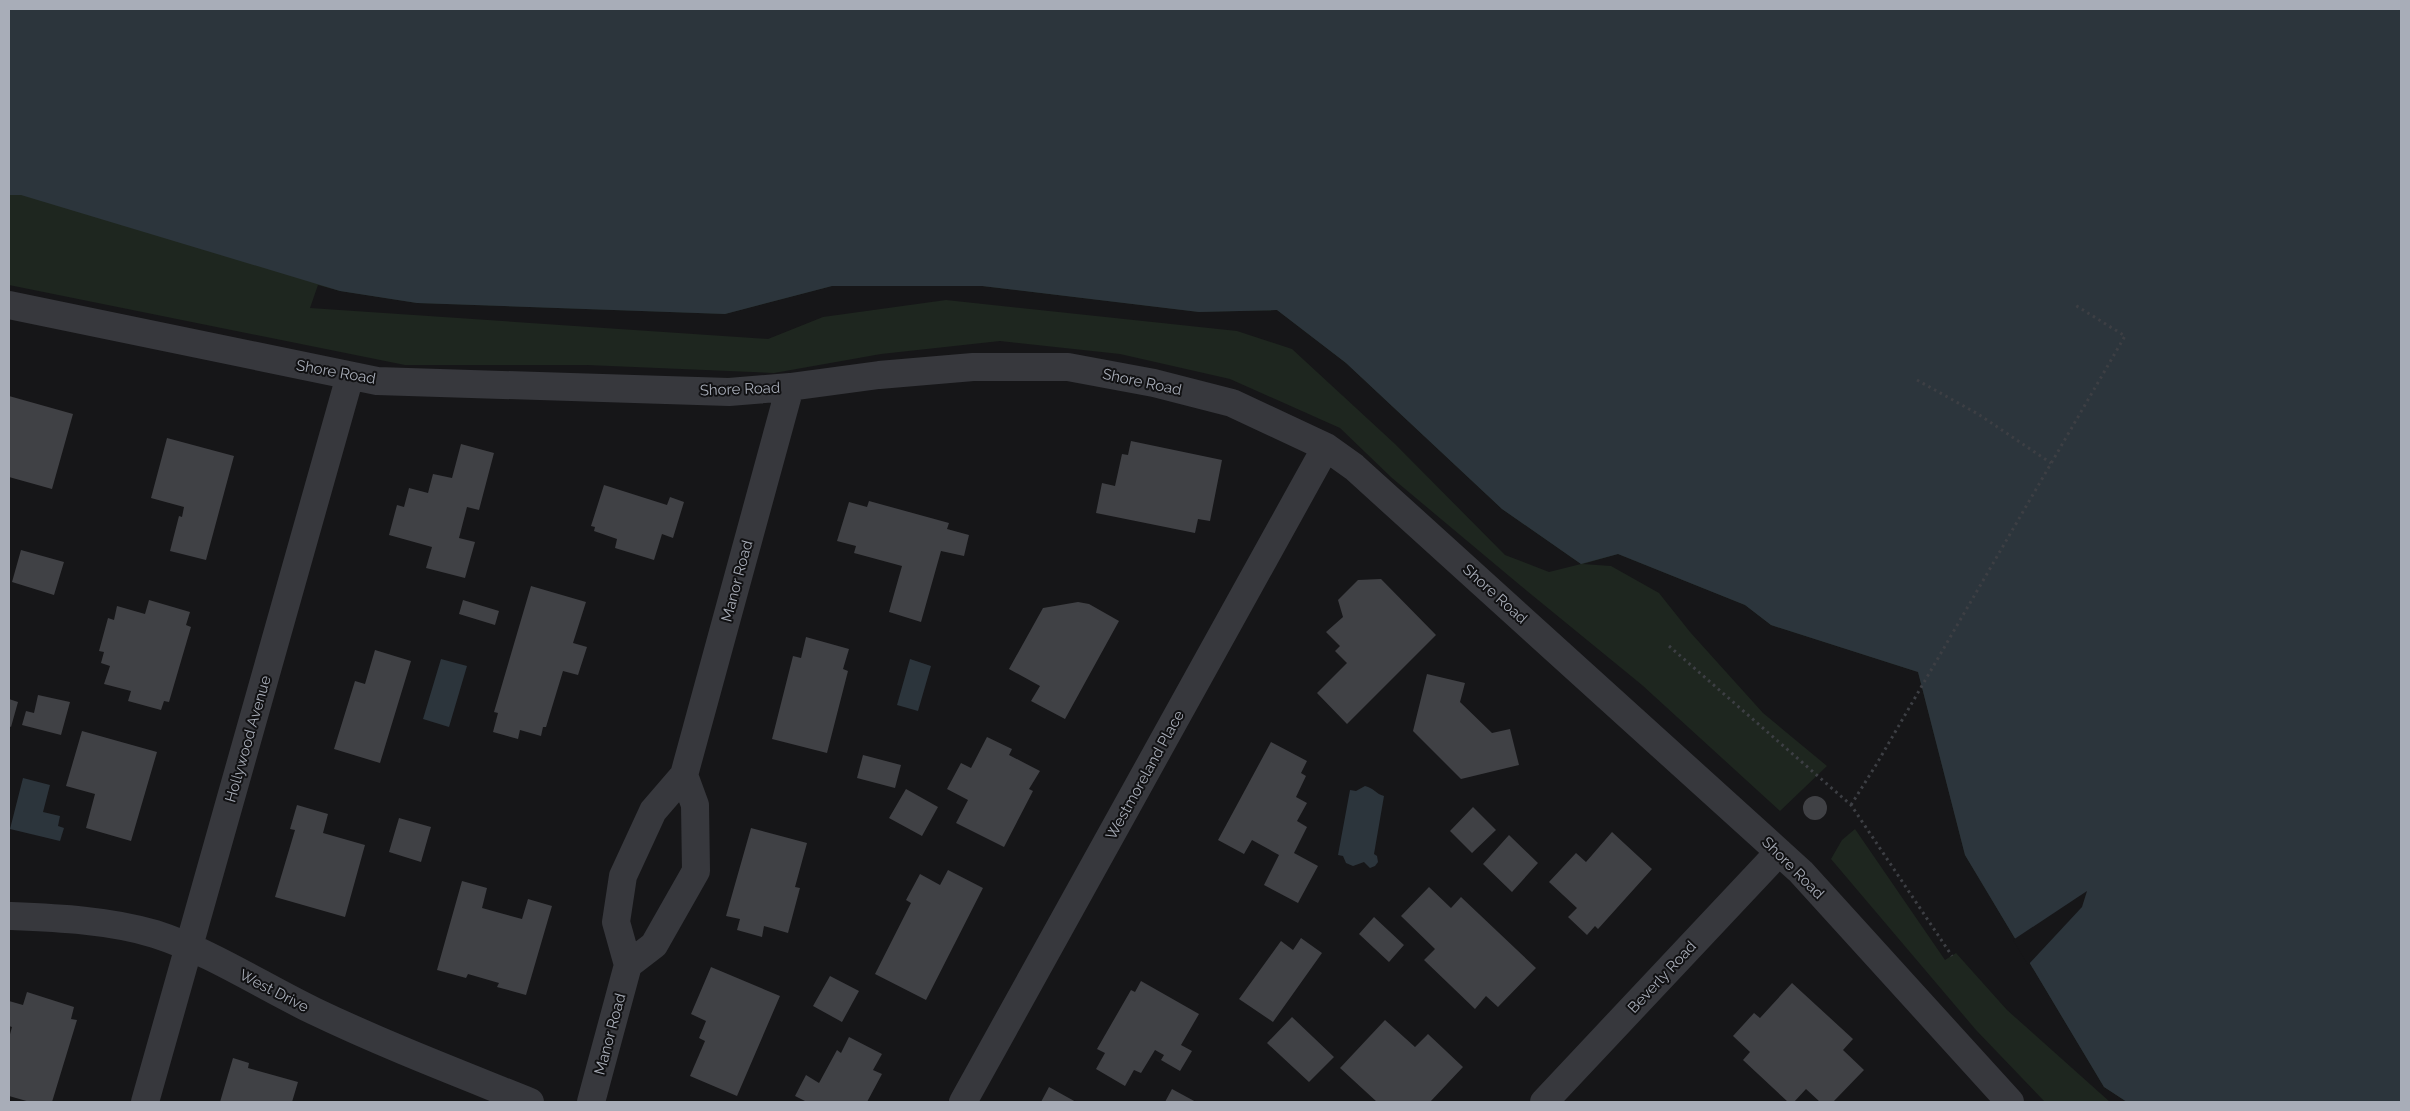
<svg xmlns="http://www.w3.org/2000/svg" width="2410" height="1111" font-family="Raleway,sans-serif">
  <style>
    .green { fill: #1e261f; fill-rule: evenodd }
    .water { fill: #2c353c }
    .pier { fill: #161618 }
    .building { fill: #404145 }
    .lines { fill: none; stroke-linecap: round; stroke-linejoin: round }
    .path { stroke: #3d3f44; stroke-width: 3; stroke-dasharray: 2.5 4; stroke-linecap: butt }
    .street { stroke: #37383d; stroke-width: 28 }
    .labels { text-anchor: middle; stroke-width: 4; stroke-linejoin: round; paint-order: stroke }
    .street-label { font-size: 15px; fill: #a8adb8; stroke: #111113 }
  </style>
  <rect width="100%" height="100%" fill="#161618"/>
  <path class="green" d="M9,9H653L1914,585L2127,1102L2104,1087L1965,855L1918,672L1771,625L1745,605L1618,554L1583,564L1611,566L1659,593L1690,632L1763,713L1827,766L1780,811L1642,685L1521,586L1392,478L1340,428L1230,379L1120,354L1000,341L881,354L774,373L587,365H405L9,285ZM318,285L340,291L417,303L725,314L832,286H982L1199,312L1277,310L1346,363L1502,509L1581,564L1549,572L1505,555L1395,444L1292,349L1237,331L946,300L823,317L768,339L310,308Z
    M1855,829L1945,960L1956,953L2007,1010L2110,1102H2045L1976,1030L1831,859L1842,840Z"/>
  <path class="water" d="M9,9H2401V1102H2127L2104,1087L1965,855L1918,672L1771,625L1745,605L1618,554L1581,564L1502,509L1346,363L1277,310L1199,312L982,286H832L725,314L417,303L340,291L21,195H9Z
    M441,659L467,666L449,727L423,719Z
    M910,659L931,666L918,711L897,705Z
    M23,778L50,785L43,812L60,816L58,826L64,828L60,841L10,829Z
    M1365,786C1374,788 1376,794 1384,796L1374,854L1377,856L1378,862L1375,866L1370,868L1364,862L1353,866L1346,863L1343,856L1338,855L1350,790L1356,791Z"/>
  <path class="pier" d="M2087,891L2082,907L2028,965L2013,940Z"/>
  <path class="building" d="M9,396L73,414L52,489L9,477Z
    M167,438L234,456L206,560L170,551L179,516L182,517L184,507L151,498Z
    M1131,441L1222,460L1210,521L1198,519L1195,533L1096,513L1102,483L1115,486L1122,454L1128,455Z
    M461,444L494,453L479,510L467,507L459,538L475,542L465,578L426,568L432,547L389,535L397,505L404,507L409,488L428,493L433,474L452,478Z
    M604,485L667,505L670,497L684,502L673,538L662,534L654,560L615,548L617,539L594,531L595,527L591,526Z
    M869,501L949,523L947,529L969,535L964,556L941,551L921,622L889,612L902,566L854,553L856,546L837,541L849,502L867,507Z
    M21,550L64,562L54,595L12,582Z
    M1381,579L1436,635L1347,724L1317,693L1347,663L1335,651L1340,646L1326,632L1343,617L1338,600L1358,580Z
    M531,586L586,602L573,643L587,647L578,675L563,671L546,727H543L541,736L520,730L518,739L493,732L498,713L494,712Z
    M149,600L190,612L186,625L191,627L169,702L164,701L161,710L128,701L131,691L104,684L110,666L101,663L104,652L99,651L108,618L114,620L117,606L145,614Z
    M463,600L499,611L495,625L459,614Z
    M1078,602L1089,604L1119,621L1065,719L1031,701L1040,686L1009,669L1043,608Z
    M806,637L849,649L843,669L848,671L827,753L772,739L793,656L801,658Z
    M375,650L411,661L380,763L334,749L355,681L365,684Z
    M1427,674L1465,683L1460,702L1492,733L1510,729L1519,765L1461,779L1413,731Z
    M38,695L70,702L61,735L22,725L26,711L34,713Z
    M9,699L18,702L11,727L9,726Z
    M82,731L157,752L131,841L86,828L95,794L66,786Z
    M987,737L1012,749L1009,755L1040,771L1029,789L1033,791L1004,847L956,823L968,800L947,789L961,763L971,768Z
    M1271,742L1307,761L1301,773L1306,776L1296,797L1307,803L1297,821L1307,827L1294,853L1318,866L1298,903L1264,885L1279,855L1252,840L1244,854L1218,840Z
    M863,755L901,765L895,788L857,778Z
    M906,789L938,807L922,836L889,818Z
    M1803 808a12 12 0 1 1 24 0a12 12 0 1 1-24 0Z
    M297,805L328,814L323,833L365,845L345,917L275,897L295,830L290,829Z
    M1473,807L1496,830L1472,853L1450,831Z
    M399,818L431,827L421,862L389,852Z
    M751,828L807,843L795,887L800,888L788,933L764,926L762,937L737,930L740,919L726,916Z
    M1612,832L1652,869L1598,929L1595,926L1587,935L1568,917L1577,908L1549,882L1576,853L1586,862Z
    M1509,835L1538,863L1512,892L1483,864Z
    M948,870L983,888L926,1000L875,974L911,903L906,900L920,874L940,885Z
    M462,881L487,888L482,908L522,919L528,899L552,906L526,995L497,987L499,983L468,974L466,978L437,970Z
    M1429,887L1451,908L1461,897L1536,968L1498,1007L1486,996L1475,1009L1424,960L1435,949L1401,916Z
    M1374,917L1404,945L1389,962L1359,934Z
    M1301,938L1322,953L1273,1022L1239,999L1281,941L1293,950Z
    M711,967L780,996L737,1096L690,1076L705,1041L699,1038L706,1021L691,1014Z
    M830,976L859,991L842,1022L813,1006Z
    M1141,981L1199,1014L1181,1045L1192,1051L1180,1071L1161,1060L1164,1055L1155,1050L1141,1073L1134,1070L1125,1086L1096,1069L1105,1053L1097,1049L1131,990L1135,992Z
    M1792,983L1853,1039L1843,1050L1864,1070L1833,1102H1820L1806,1089L1794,1102H1788L1743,1060L1750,1052L1733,1036L1754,1013L1760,1018Z
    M27,992L74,1007L71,1019L77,1020L52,1102H30L9,1096V1038L12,1027L9,1026V1001L23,1005Z
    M1292,1017L1334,1057L1309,1082L1267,1043Z
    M1385,1020L1415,1047L1428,1034L1463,1067L1430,1102H1377L1340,1068Z
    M849,1037L882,1054L873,1070L882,1074L867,1102H807L795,1096L806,1075L819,1083L837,1050L841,1053Z
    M233,1058L249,1063L248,1068L298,1082L292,1102H220Z
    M1049,1087L1076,1102H1041Z
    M1172,1089L1196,1102H1165Z"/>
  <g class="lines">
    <path class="path" d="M1917,380L1978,414L2051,463
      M1669,646L1851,805L1952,956
      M1851,805L1876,765L2125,336L2075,305"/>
    <path class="street" d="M9,305L377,381L729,392L790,387L879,375L973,367H1068L1154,383L1232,403L1326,447L1354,467L1801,872L2010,1102
      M9,916C57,918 109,920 155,934C211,952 262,986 314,1011C385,1045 458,1073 530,1102
      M628,965L654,945L696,871L695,805L684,775
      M145,1102L350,376
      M591,1102L628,965L616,922L623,876L653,811L684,775L790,387
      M963,1102L1326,447
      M1544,1102L1779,852"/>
  </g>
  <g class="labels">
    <g class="street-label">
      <text transform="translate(336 372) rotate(10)" y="5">Shore Road</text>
      <text transform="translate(1142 382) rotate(12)" y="5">Shore Road</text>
      <text transform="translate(740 389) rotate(-2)" y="5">Shore Road</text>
      <text transform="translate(737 581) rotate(-75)" y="5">Manor Road</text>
      <text transform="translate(1495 594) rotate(42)" y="5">Shore Road</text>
      <text transform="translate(248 739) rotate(-74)" y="5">Hollywood Avenue</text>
      <text transform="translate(1145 775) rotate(-61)" y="5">Westmoreland Place</text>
      <text transform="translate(1793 868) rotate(45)" y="5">Shore Road</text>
      <text transform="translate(1662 977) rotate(-47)" y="5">Beverly Road</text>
      <text transform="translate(274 991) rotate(27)" y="5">West Drive</text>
      <text transform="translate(610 1034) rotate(-75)" y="5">Manor Road</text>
    </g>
  </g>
  <rect width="2410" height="1111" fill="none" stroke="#a8adb8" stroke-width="20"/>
</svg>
